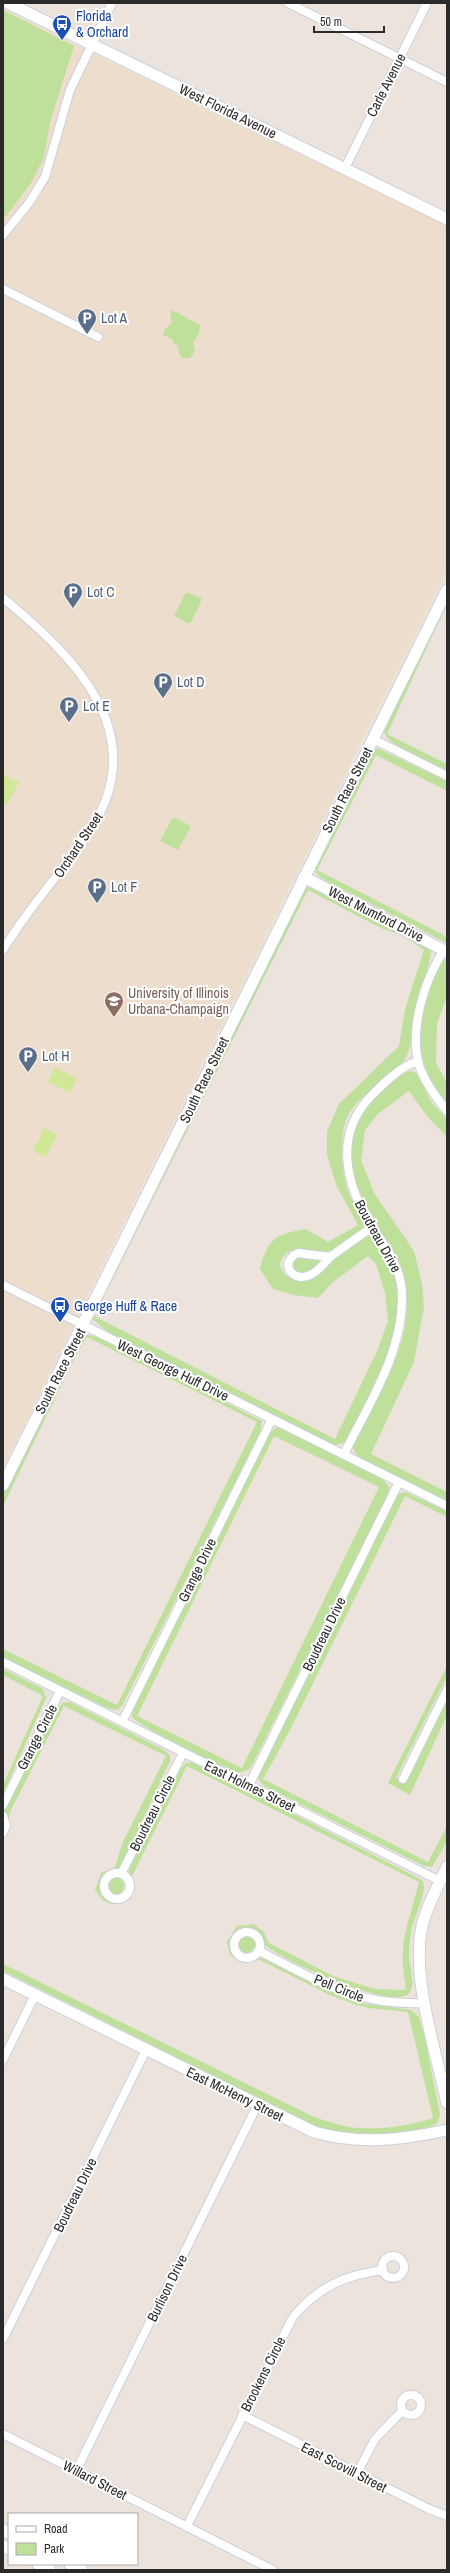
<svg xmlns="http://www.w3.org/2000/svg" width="450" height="2573" font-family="'Archivo Narrow',sans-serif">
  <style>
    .education { fill: #edddcc }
    .green { fill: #bee09b; fill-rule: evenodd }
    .pitch { fill: #d2e797 }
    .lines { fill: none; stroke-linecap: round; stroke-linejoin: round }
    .street-casing { stroke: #cbd1db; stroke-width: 10 }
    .secondary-casing { stroke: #cbd1db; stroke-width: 13 }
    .street { stroke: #fff; stroke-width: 8 }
    .secondary { stroke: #fff; stroke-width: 11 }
    .labels { text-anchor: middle; stroke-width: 4; stroke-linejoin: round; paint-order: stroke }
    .transit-label { font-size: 14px; fill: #164399; stroke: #fff; text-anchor: start }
    .street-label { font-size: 14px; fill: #2a2a2a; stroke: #fff }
    .service-label { font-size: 14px; fill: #4e5e75; stroke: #fff; text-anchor: start }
    .education-label { font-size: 14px; fill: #785e54; stroke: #fff; text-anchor: start }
  </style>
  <rect width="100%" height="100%" fill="#ece3dc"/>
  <path class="education" d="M3,9L447,226V569L3,1467Z"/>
  <path class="green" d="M3,10L74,46L50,122L44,157L31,183L3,220Z
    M172,310L200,325L199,334L193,342L195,351L190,358H182L179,353L178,346L174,344L172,339L163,335L164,330L172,323L170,314Z
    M186,592L202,599L190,624L174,616Z
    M447,597V604L387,734L447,764V770C431,763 389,747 384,732Z
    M377,748L447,781V791L376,755L317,870L440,933L447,938V943L321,878L316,873V863L372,753Z
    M173,817L191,826L178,850L160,841Z
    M305,887L314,888L431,951C430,968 421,984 417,1000C411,1022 416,1046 401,1065C383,1085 350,1098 344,1127C340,1147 342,1175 349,1194C354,1206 363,1212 366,1226C360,1235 339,1250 327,1251C310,1253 286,1240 280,1265C283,1277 292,1280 303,1280L363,1238L373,1235C427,1301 381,1370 350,1434L344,1443L335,1445L109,1333L91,1318ZM308,890L383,929L402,935L424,950L405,1009L399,1046L339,1104L327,1131V1155L337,1187L358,1225L328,1242L306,1229C276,1234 268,1238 260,1269L273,1289L294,1295L318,1298L333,1282L368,1256L376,1264L385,1293L388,1321L377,1351L335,1439L94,1316Z
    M443,960L447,961V996L437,1023L436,1063L447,1083V1108C411,1053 412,1022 440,963Z
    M412,1071L417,1074L432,1103L447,1119V1137L426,1115L409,1091L378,1114L365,1130L361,1160L374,1193L414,1251L422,1284L424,1307L414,1362L371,1454L447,1492V1503L361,1458C354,1453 352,1449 353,1440C376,1398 407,1354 407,1304C406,1229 306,1175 374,1100C384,1090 398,1073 412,1071Z
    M304,1256L321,1259L317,1265L303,1275L292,1270V1263L295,1258Z
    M87,1335L99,1337L262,1421L260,1433L122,1706L117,1710L107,1708L3,1657V1649L117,1705L257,1422L87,1337L76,1355L3,1506V1494L79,1341Z
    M277,1427L381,1477L389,1487L388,1495L250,1769L239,1773C223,1769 142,1728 132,1717L133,1707L267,1435ZM274,1436L379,1487L242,1768L137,1716Z
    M405,1492L447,1511V1517L405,1496L290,1730L263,1779L428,1862L447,1826V1842L432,1867L424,1866L264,1786L258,1779L259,1773L393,1501L398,1494Z
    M447,1666V1676L396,1778L405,1782L447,1697V1715L410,1795L388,1783Z
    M3,1669L43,1689L46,1698L3,1794V1785L43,1696L3,1675Z
    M70,1702L162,1749L170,1755V1761L120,1868L107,1872L101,1878V1893C109,1903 120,1903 128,1894C131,1885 126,1878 129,1870C138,1840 163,1801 178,1772L186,1763L192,1762L422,1880C429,1891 413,1918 411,1932C410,1940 409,1948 409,1956C409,1966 416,1983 410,1992C396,2014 280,1959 265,1945C254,1935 264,1929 241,1928C234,1933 231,1941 231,1950C243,1967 250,1956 264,1959L347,1999L366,2004L411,2010L419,2017L425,2039L440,2114L438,2123C407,2140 355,2134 321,2129L3,1971V1964L314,2117C326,2121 338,2125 350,2127C376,2131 408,2126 433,2118L408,2012L369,2008L354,2004L330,1995L260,1960L241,1962L230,1955L227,1942L237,1926L253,1924L263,1931L269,1943L333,1976L374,1989L406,1990C406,1982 403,1974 403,1965C401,1935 412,1911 419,1882L187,1766L131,1878C137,1895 120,1912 103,1900C100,1898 98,1893 95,1890L101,1873L115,1867L122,1844L166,1756L64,1706L10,1812L8,1828L4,1812L6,1805L50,1719L62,1703Z
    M106 1886a9 9 0 1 1 18 0a9 9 0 1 1-18 0Z
    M237 1944a9 9 0 1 1 18 0a9 9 0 1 1-18 0Z"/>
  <path class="pitch" d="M4,775L19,782L7,805L3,802Z
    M55,1067L77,1079L70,1093L48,1082Z
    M44,1128L57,1134L46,1157L33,1151Z"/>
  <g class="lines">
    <g class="street-casing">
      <path id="street" d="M288,3L447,82
        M345,168L427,3
        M3,235L29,203L45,177L70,90L112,3
        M3,289L98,337
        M3,598C76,658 154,735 89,832C62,872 28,908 3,950
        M373,739L447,776
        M444,950C425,979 410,1026 418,1061C422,1079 436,1097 447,1111
        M298,1253L330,1257C325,1263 319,1270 312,1274C294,1285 277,1263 298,1253Z
        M330,1257L372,1227
        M3,1285L447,1506
        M344,1454C368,1405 403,1353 402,1296C402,1268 387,1250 373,1228C345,1185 333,1134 372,1095C384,1083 401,1066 418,1061
        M3,1662L440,1881
        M122,1722L272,1419
        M403,1779L447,1690
        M249,1785L399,1482
        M3,1805L60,1691
        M3,1816L6,1826L3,1833
        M104 1886a13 13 0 1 1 26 0a13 13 0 1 1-26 0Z
        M121,1874L183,1753
        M234 1945a13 13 0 1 1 26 0a13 13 0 1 1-26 0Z
        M259,1951C319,1981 355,2006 425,2003
        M3,2060L35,1995
        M382 2267a11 11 0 1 1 22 0a11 11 0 1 1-22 0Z
        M3,2339L146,2050
        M401 2405a10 10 0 1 1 20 0a10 10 0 1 1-20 0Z
        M242,2415L429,2509L447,2516
        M3,2434L273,2570
        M76,2471L257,2106
        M357,2473L375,2439L402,2411
        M187,2526L293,2317C318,2287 345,2275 383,2270"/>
    </g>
    <g class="secondary-casing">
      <path id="secondary" d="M8,3L447,219
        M304,877L447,952
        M3,1485L447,590
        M447,1867C438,1886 427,1905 422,1926C411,1978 436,2051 447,2103
        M3,1979L314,2132C360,2145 401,2140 447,2130
        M3,2530L9,2533
        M3,2546L9,2549
        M38,2564L50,2570
        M70,2564L82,2570"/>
    </g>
    <use href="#street" class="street"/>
    <use href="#secondary" class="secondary"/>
  </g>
  <defs>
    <g id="bus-pin" transform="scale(1)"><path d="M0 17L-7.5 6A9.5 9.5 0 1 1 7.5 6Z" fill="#1a4fb4" stroke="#fff"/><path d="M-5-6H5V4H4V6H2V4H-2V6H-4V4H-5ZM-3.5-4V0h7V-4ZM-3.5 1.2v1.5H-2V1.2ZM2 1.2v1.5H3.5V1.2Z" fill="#fff"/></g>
    <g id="parking-pin" transform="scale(1)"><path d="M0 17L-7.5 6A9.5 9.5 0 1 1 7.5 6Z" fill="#5c6f8a" stroke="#fff"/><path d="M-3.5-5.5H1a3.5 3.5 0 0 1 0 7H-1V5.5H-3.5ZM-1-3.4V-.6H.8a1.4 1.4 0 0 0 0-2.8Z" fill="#fff"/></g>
    <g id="university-pin" transform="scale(1)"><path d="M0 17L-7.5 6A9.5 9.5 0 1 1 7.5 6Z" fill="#8d6e63" stroke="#fff"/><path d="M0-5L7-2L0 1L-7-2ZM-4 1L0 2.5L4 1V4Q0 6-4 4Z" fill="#fff"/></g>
  </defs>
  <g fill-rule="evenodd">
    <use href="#bus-pin" x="62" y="24"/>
    <use href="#parking-pin" x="87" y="318"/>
    <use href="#parking-pin" x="73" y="592"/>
    <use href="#parking-pin" x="163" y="682"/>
    <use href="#parking-pin" x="69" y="706"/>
    <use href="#parking-pin" x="97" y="887"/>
    <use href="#university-pin" x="114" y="1001"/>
    <use href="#parking-pin" x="28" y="1056"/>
    <use href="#bus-pin" x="60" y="1306"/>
  </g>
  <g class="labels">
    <g class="transit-label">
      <text x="76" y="21">Florida<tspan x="76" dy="16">&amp; Orchard</tspan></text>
      <text x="74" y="1311">George Huff &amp; Race</text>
    </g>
    <g class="street-label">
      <text transform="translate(386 85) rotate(-63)" y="5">Carle Avenue</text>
      <text transform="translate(228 111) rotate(26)" y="5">West Florida Avenue</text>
      <text transform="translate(347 790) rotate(-63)" y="5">South Race Street</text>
      <text transform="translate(78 845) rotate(-56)" y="5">Orchard Street</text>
      <text transform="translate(376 914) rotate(27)" y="5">West Mumford Drive</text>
      <text transform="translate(204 1080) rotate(-64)" y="5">South Race Street</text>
      <text transform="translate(378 1236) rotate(61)" y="5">Boudreau Drive</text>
      <text transform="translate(173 1370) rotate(26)" y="5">West George Huff Drive</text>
      <text transform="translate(60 1371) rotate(-63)" y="5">South Race Street</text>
      <text transform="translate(197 1570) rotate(-64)" y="5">Grange Drive</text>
      <text transform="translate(324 1634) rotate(-64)" y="5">Boudreau Drive</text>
      <text transform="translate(37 1737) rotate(-63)" y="5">Grange Circle</text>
      <text transform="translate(250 1786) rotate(26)" y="5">East Holmes Street</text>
      <text transform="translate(152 1813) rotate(-63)" y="5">Boudreau Circle</text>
      <text transform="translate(339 1988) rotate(22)" y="5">Pell Circle</text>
      <text transform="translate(235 2094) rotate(26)" y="5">East McHenry Street</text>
      <text transform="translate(75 2195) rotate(-64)" y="5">Boudreau Drive</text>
      <text transform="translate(167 2288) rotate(-64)" y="5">Burlison Drive</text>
      <text transform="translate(263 2374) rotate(-63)" y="5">Brookens Circle</text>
      <text transform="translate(344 2467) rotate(27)" y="5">East Scovill Street</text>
      <text transform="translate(95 2480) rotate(27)" y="5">Willard Street</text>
    </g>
    <g class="service-label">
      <text x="101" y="323">Lot A</text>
      <text x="87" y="597">Lot C</text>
      <text x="177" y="687">Lot D</text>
      <text x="83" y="711">Lot E</text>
      <text x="111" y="892">Lot F</text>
      <text x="42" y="1061">Lot H</text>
    </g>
    <g class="education-label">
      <text x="128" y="998">University of Illinois<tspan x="128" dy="16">Urbana-Champaign</tspan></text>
    </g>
  </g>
  <rect width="450" height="2573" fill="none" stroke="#2a2a2a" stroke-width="8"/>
  <rect x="8" y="2513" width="130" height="52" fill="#ffffff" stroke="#aaaaaa"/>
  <rect x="16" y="2526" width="20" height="6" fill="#ffffff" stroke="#aaaaaa"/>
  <text x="44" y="2533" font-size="12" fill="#2a2a2a">Road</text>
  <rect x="16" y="2543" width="20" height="12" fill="#bee09b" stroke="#aaaaaa"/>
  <text x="44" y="2553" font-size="12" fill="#2a2a2a">Park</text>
  <path d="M314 26v6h70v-6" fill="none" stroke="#2a2a2a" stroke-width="2"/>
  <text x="320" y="26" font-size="12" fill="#2a2a2a" stroke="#ffffff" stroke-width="3" paint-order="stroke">50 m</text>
</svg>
